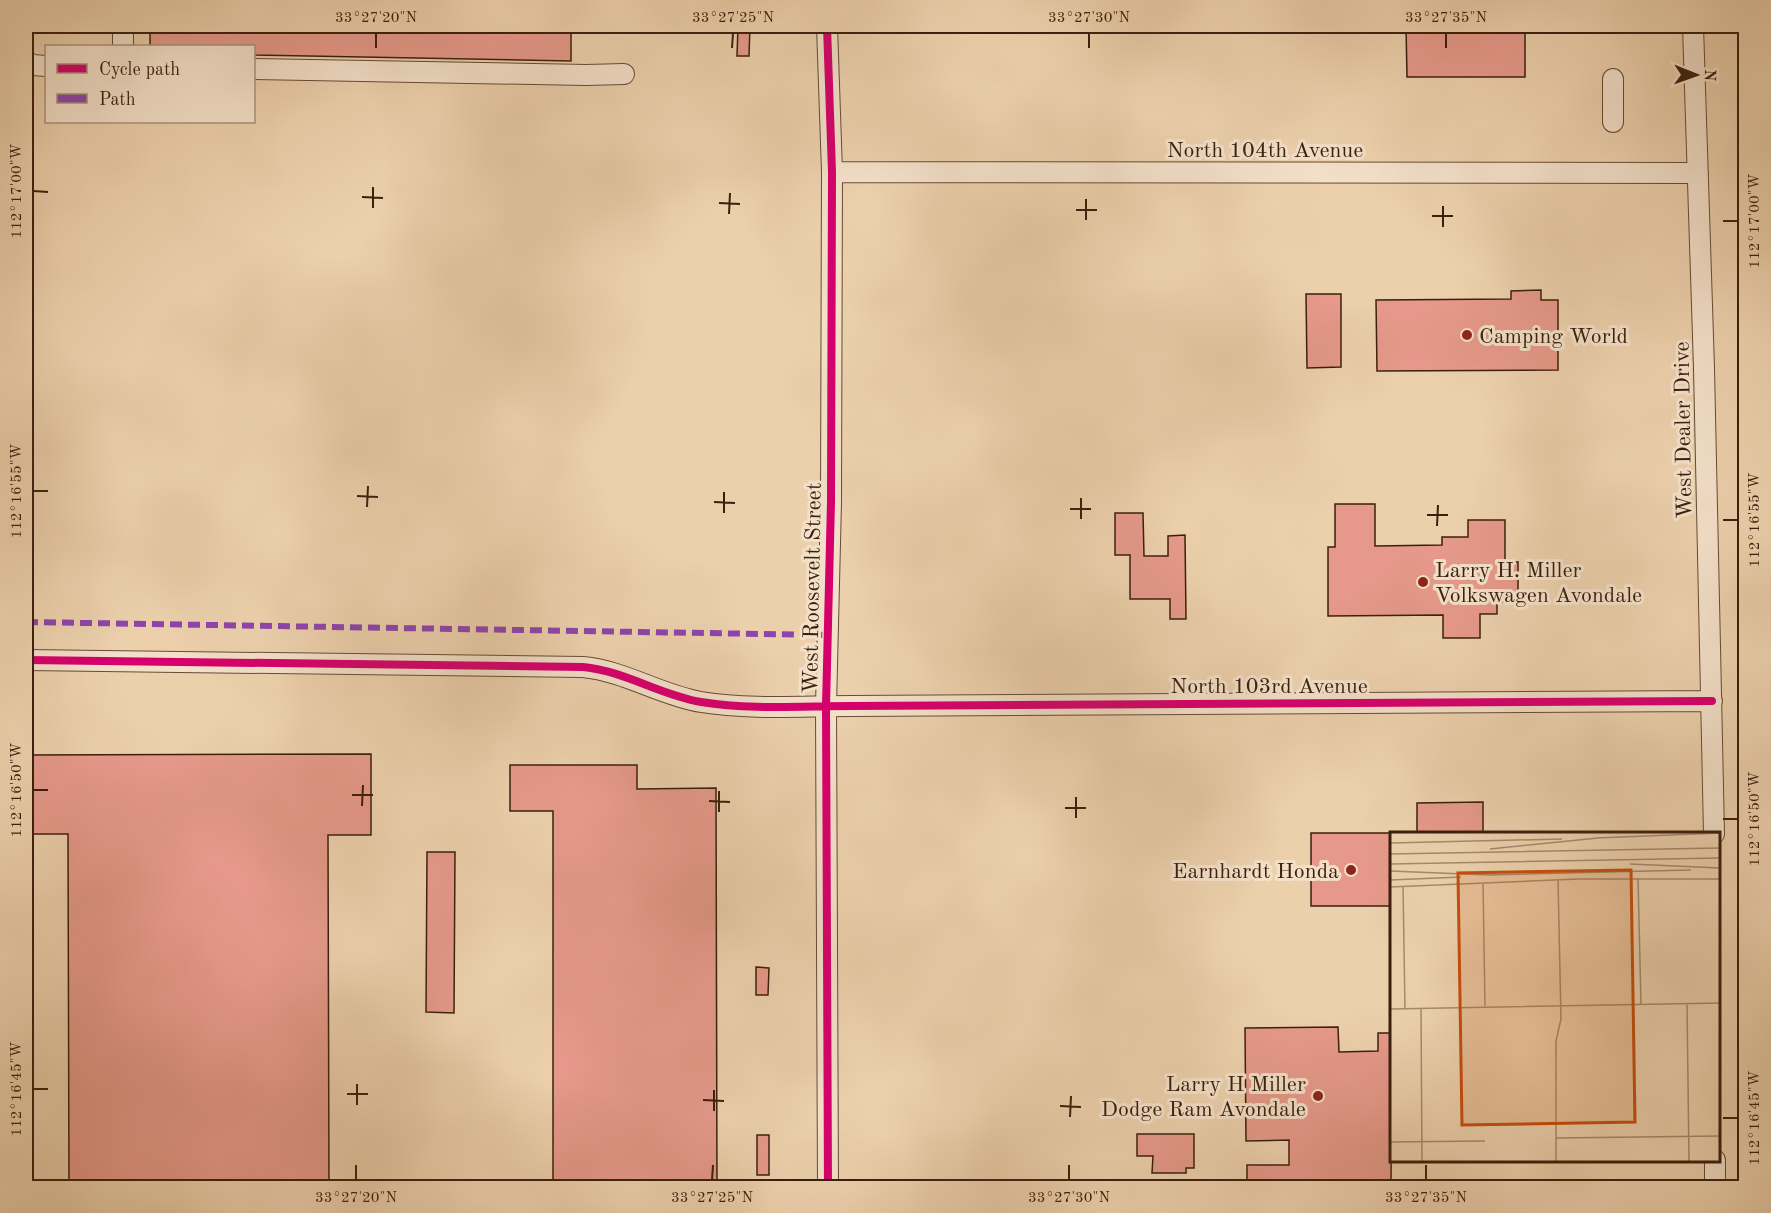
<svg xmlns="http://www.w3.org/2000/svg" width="1771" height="1213" font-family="'Old Standard TT',serif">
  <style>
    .building { fill: #e6998a; stroke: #3b1f0c; stroke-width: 1.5 }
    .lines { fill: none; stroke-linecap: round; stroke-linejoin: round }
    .minor-casing { stroke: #674b34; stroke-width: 22 }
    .minor { stroke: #f3e0c9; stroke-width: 20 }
    .quiet { stroke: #8e44ad; stroke-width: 6; stroke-dasharray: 12 6; stroke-linecap: butt }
    .cycleway-casing { stroke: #f3e0c9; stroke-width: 11 }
    .cycleway { stroke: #d6006c; stroke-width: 8 }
    .ticks { fill: none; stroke: #3b1f0c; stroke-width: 2 }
    .poi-dot { fill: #8f2418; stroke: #f3e0c9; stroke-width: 2 }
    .labels { text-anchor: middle; stroke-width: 6; stroke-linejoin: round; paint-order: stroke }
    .street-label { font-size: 22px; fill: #3b1f0c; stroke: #f3e0c9 }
    .poi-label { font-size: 22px; fill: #3b1f0c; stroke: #f3e0c9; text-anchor: start }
    .inset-road { fill: none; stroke: #a5896c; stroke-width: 1.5 }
    .view { fill: #c54d0c; fill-opacity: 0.15; stroke: #c54d0c; stroke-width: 3 }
    .inset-edge { fill: none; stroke: #3b1f0c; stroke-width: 3 }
    .neatline { fill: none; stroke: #3b1f0c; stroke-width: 2 }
    .ticks-label { font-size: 15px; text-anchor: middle; fill: #3b1f0c }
  </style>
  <rect width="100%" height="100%" fill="#ecd0ac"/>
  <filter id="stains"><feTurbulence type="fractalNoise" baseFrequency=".00333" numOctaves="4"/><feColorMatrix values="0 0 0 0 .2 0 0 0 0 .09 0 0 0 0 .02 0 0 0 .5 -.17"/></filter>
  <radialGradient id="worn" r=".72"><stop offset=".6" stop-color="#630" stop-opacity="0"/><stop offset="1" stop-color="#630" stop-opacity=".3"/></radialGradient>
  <path class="building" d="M150,26H571V61L254,55V46H150Z
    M738,26H750L749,56H737Z
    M1406,26H1525V77H1407Z
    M1541,290V300H1558V370L1377,371L1376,300L1511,299V291Z
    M1306,294H1341V367L1307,368Z
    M1335,504H1375V546L1442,545V537H1468V520H1505V562H1518V602H1497V614H1480V638H1443V615L1328,616V547H1335Z
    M1115,513H1143L1144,556H1168V536L1185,535L1186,619H1170V599H1130V555H1115Z
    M371,754V835H328L329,1188H69L68,834H26V755Z
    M510,765H637V789L716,788L717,1188H553V811H510Z
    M1483,802V834H1417V803Z
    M1311,833H1392V906H1311Z
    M427,852H455L454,1013L426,1012Z
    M756,967L769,968L768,995H756Z
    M1338,1027L1339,1052L1378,1051V1033H1392L1391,1183L1361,1184V1188H1247V1165H1289V1140L1246,1141L1245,1028Z
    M1137,1134H1194V1168H1186V1173H1152L1153,1156H1137Z
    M757,1135H769V1175H757Z"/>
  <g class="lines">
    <g class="minor-casing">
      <path id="minor" d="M827,26L832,172L831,502L826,706L828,1188
        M1693,26L1704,368L1714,834
        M123,46V26
        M26,61L33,65L46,66
        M254,69L586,75L624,74
        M1613,79V122
        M832,172L1698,173
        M26,660L583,667C625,671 660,695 701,702C750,710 802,706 852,706L1712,701
        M1715,1188V1160"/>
    </g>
    <use href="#minor" class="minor"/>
    <path class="quiet" d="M26,622L827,635"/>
    <g class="cycleway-casing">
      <path id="cycleway" d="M827,26L832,172L831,502L826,706L828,1188
        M26,660L583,667C625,671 660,695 701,702C750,710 802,706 852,706L1712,701"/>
    </g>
    <use href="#cycleway" class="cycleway"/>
  </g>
  <path class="ticks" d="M376,48V33M732,48L733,33M1089,48V33M1446,48V33M33,191L48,192M362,197L383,198M719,203L740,204M373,208V187M1076,210H1097M729,214L730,193M1432,216H1453M1086,220V199M1723,221H1738M1443,227V206M33,491H48M357,496L378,497M714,502L735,503M367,507L368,486M1070,509H1091M724,513V492M1427,515H1448M1081,519V498M1723,520H1738M1437,526L1438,505M33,790H48M352,795H373M709,801L730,802M362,806L363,785M1065,808H1086M719,812V791M1076,818V797M1723,819H1738M33,1089H48M347,1094H368M703,1100L724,1101M357,1105V1084M1060,1106L1081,1107M714,1111V1090M1070,1117L1071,1096M1723,1118H1738M356,1180V1165M712,1180L713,1165M1069,1180V1165M1426,1180V1165"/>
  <g class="poi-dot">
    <circle cx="1467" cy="335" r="6"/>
    <circle cx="1423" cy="582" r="6"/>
    <circle cx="1351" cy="870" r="6"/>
    <circle cx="1318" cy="1096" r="6"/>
  </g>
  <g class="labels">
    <g class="street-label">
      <text x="1265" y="157">North 104th Avenue</text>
      <text transform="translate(1682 430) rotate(-91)" y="8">West Dealer Drive</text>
      <text transform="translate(811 588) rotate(-89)" y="8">West Roosevelt Street</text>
      <text x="1269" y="693">North 103rd Avenue</text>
    </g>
    <g class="poi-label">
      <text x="1479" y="343">Camping World</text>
      <text x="1435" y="577">Larry H. Miller<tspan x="1435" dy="25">Volkswagen Avondale</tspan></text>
      <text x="1339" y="878" text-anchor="end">Earnhardt Honda</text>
      <text x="1306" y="1091" text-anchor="end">Larry H Miller<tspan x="1306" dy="25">Dodge Ram Avondale</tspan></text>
    </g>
  </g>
  <g transform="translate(1390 832)">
    <rect width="330" height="330" fill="#ecd0ac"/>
    <path class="inset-road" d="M206,6L330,1M0,11L172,7M100,17L208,6M0,22L330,16M0,32L330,26M240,32L330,36M0,39L99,43M98,43L301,38M248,46L251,172M0,48L71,45M93,51L95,174M13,54L15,177M0,55L189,47H330M297,171L299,329M0,177L330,171M31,177L32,329M166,306L330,304M0,310L95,309M166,329V209L171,187L168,48"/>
    <path class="view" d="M241,38L245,290L72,293L68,41Z"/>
    <rect width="330" height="330" class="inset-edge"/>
  </g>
  <rect width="1771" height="1213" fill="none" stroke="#ecd0ac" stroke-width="66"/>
  <rect x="45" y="45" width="210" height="78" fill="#f3e0c9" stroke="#a9937d" stroke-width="1.5"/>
  <rect x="57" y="64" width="30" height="9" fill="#d6006c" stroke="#a9937d" stroke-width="1.5"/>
  <text x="99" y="75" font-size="18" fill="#3b1f0c">Cycle path</text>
  <rect x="57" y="94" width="30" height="9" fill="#8e44ad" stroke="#a9937d" stroke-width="1.5"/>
  <text x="99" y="105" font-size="18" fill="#3b1f0c">Path</text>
  <g transform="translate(1696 75) rotate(91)" stroke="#f3e0c9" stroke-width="4.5" paint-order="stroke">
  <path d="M0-4.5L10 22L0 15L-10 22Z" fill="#3b1f0c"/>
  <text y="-9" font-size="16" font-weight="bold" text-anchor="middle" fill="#3b1f0c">N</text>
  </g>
  <rect x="33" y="33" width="1705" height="1147" class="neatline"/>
  <g class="ticks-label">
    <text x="376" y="22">33°27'20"N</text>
    <text x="733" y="22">33°27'25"N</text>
    <text x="1089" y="22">33°27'30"N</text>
    <text x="1446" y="22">33°27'35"N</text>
    <text transform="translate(16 191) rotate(-90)" y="5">112°17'00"W</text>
    <text transform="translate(1754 221) rotate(-90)" y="5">112°17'00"W</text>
    <text transform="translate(16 491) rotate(-90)" y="5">112°16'55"W</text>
    <text transform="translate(1754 520) rotate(-90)" y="5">112°16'55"W</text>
    <text transform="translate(16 790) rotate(-90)" y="5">112°16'50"W</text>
    <text transform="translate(1754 819) rotate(-90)" y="5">112°16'50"W</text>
    <text transform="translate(16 1089) rotate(-90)" y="5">112°16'45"W</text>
    <text transform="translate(1754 1118) rotate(-90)" y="5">112°16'45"W</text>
    <text x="356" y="1202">33°27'20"N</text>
    <text x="712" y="1202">33°27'25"N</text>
    <text x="1069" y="1202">33°27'30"N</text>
    <text x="1426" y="1202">33°27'35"N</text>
  </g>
  <rect width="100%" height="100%" filter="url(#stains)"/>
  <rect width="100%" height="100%" fill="url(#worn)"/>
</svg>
